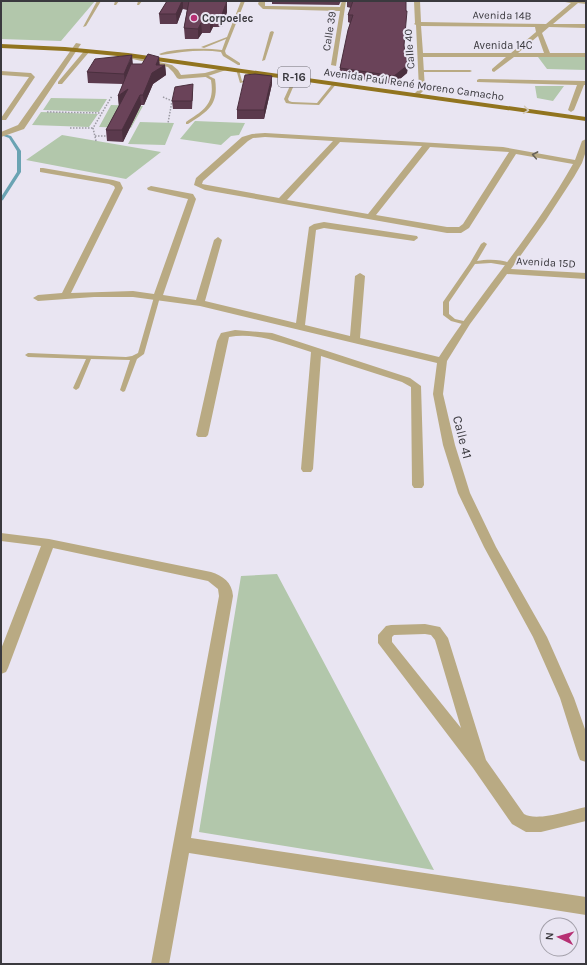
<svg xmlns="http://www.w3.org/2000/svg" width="587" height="965" font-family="Karla,sans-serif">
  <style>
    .green { fill: #b2c7ab }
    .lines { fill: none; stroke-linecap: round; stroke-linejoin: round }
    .stream { fill: #6aa3b3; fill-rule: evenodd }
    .path { stroke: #9c9aa3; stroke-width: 1.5; stroke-dasharray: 1.5 1.5; stroke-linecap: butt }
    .lane { fill: #b9aa83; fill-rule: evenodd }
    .street { fill: #b9aa83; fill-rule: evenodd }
    .primary { fill: #91741f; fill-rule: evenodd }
    .wall { fill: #5b3a4d }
    .shaded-wall { fill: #4a2f3e }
    .building { fill: #6a4359; stroke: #4a2f3e }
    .oneway { stroke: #d3c9bd }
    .oneway2 { stroke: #666156 }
    .poi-dot { fill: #b63073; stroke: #e9e5f2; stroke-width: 1.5 }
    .labels { text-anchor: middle; stroke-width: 4; stroke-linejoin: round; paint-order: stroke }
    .far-street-label { font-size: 11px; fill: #3a393e; stroke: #e9e5f2 }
    .far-poi-label { font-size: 11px; font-weight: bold; fill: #3a393e; stroke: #e9e5f2; text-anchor: start }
    .shield { fill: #e9e5f2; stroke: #6e6d74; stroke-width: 1 }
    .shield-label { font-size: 12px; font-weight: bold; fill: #3a393e }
    .street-label { font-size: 13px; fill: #3a393e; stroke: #e9e5f2 }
  </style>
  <rect width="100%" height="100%" fill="#e9e5f2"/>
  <path class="green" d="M1,1H95L61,41L1,39Z
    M538,57H586V70L547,69Z
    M535,86H564L553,101L537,98Z
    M51,98L107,99L99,112L43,110Z
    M111,105L143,106L131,128L99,127Z
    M41,112L98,114L89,127L32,125Z
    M195,121L245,123L239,135L231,136L221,145L180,139Z
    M140,122L174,123L165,145L128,144Z
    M62,135L161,152L126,179L26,160Z
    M277,574L434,870L199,832L241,576Z"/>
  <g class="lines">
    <path class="stream" d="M1,133L11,136L21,151V172L3,200L1,201V197L17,172V151L9,138L1,135Z"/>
    <path class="path" d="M163,97L172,101L168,123
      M47,112L102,113
      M70,128H93
      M95,136H108
      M96,141L93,128L112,96"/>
    <path class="lane" d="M97,1H101L86,26L83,27Z
      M115,1H119L116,5H114Z
      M138,1H142L139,5H137Z
      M241,1H245L225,51L226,54L240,63V65H238L223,56L221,52C201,49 181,52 161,55L159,54C173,48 206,48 222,50L226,39L204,48L201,47L227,37Z
      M272,31L274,32L265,60L262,61L270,32Z
      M236,69L239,70L242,81L252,79L254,80L240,83Z
      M421,70H470L472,71L470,72H420V70Z
      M205,74L215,79C219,105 208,111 188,124H186V122C204,110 215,104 211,80L204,76L203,75Z
      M294,77L297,78L288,99L289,101L292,102L317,103L334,82L337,83L319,105L292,104L286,103L284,99Z
      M484,242L487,244L477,261C488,259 502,259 512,264L509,266L491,263L475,264L449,302V314L455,319L468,322L469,323L466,325L451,321L443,315V302L470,263L481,244Z
      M157,295L160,297L144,354L137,359L125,391L123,392L120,390L130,360L91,359L79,388L76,390L73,388L86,359L28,357L25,355L28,353L126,357L132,356L138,353L154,297Z"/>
    <path class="street" d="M259,1H265V6H272L340,7L342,1H346L336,66L331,65L340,11L263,9L258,4Z
      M414,1H420L421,22L546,24L571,3L559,1H586V4L578,3L553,24H586V28L549,27L542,33L550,53H586V57H514L494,72L492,71V69L506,57H423L425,89L419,95H415L414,94L419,89L416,25L414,24L415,23ZM421,26L535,27L536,32L511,53H423ZM538,36L544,53H518Z
      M76,43L81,44L24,129L1,137V132L18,125Z
      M85,50L90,51L62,84H58V82Z
      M117,52L172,65L178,70L181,75L205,73L226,67L229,69L205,77L179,79L177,78L173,72L168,67L115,55V53Z
      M1,71L31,73L35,77L6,120H2L1,118L29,77L1,75Z
      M479,79L586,81V85H584L574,110L571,112L568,110L577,85L477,82V80Z
      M265,133L503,147L575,160L582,141L586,139V151L582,163L574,177L546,220L511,269L586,273V279L507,274L470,324L447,361L443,394L455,445L470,493L496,547L547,637L574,698L586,732V762L580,760L578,755L560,698L533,637L484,547L458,493L443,445L433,394L437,363L200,306L133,297H94L38,301L33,298L38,295L62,293L115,188L114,186L109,184L40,172V168H43L113,180L120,182L123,188L71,293L133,291L154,294L188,199L148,190L147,188L151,186L193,194L196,199L163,295L196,300L214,240L218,237L222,240L205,301L296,323L309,227L314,224L324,222L417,236L418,238L414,241L324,228L316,230L305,325L350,336L355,276L360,273L365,276L360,338L439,357C482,291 534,233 573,164L516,154L469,228L461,233H447L205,190L194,185L196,178L242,137L252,134ZM265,137L333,141L279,198L202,184L203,181L248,141L253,138ZM340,142L422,146L368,214L287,200ZM430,147L509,152L463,224L459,227H447L376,215Z
      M235,330L272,333L410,378L421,386L424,485L422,488H414L412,485L411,387L402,382L321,356L313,469L311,472H303L301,469L311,352C285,344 257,332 229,337L208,435L206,437H198L196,435L217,341L221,333Z
      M1,533L49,539L211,572C223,576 232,582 233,596L191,838L586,897V915L189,853L169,964H151L219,596L218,589L208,581L53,548L8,668L6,672L1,674V649L41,546L1,541Z
      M425,624L440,627L448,638L486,760L524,814C537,822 571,810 586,807V821L541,832H526L512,824L473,768L378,643V635L386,626L391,625ZM425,634L431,635L435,640L461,728L392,642V637L394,635Z"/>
    <path class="primary" d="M1,44L65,47L128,53L586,117V121L128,57L65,51L1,48Z"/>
  </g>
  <path class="wall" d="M167,1H224L227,12L222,27H213L210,33H202L198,39H185L184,28L187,10L183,9V8L177,24H160L159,14Z
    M272,1H341L339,5L272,4Z
    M347,1H406L404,46L405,54L408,65L407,73L394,84L339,76L340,68L350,23L348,22V15L351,8L347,7Z
    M133,64L165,65L166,75L153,84L144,105H141L123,142L107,141L106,130L119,106L118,96L123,84L88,83L87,72Z
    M272,84L264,119H237V110Z
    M193,92L192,109H173L172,101Z"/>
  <path class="shaded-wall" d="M182,1H183V8L177,24L176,14Z
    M227,1V12L222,27L221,17Z
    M213,17V27L210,33V23Z
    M201,23L202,33L198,39V29Z
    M132,55L133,65L125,84L124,74Z
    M159,57L160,67L165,65L166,75L153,84L144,105L143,95Z
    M408,65L407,73L394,84V76Z
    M272,76V84L264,119V110Z
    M128,89L119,107L118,96Z
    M140,95L141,105L123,142L122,130Z"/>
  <path class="building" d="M167,1H182L176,14H159Z
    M189,1H227L221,17H213L210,23H201L198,29L184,28Z
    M353,1H406V11H407L404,45L405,54L408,65L394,76L340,68L348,30L353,15H348Z
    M148,54L159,57L156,65H165L152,73L143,95H140L122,130H106L128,89L118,96L131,64H142Z
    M132,55L124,74L87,72L95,59Z
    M255,74L272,76L264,110H237L245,75Z
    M193,84L192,101H172L175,87Z"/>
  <defs><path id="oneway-chevron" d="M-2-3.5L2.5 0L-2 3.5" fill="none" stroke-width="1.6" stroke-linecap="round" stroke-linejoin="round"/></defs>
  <use class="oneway" href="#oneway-chevron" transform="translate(526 110) rotate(8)"/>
  <use class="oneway2" href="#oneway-chevron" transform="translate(535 155) rotate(-169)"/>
  <circle class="poi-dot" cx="194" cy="18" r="4"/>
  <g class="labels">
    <g class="far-street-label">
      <text transform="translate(502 15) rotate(1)" y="4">Avenida 14B</text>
      <text transform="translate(329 31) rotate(-81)" y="4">Calle 39</text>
      <text x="503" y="49">Avenida 14C</text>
      <text transform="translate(409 49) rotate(-94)" y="4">Calle 40</text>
      <text transform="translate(414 84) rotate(8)" y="4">Avenida Paúl René Moreno Camacho</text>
      <text transform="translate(546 262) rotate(3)" y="4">Avenida 15D</text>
    </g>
    <g class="far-poi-label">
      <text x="202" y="22">Corpoelec</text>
    </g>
    <rect class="shield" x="278" y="67" width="32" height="20" rx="3"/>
    <g class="shield-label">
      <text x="294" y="81">R-16</text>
    </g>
    <g class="street-label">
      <text transform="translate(463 437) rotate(76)" y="5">Calle 41</text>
    </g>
  </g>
  <rect width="587" height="965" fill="none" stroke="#3a393e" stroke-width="4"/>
  <g transform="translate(559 937) rotate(275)"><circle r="19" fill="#e9e5f2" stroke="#a3a0aa"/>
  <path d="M0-3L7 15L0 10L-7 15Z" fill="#b63073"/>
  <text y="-6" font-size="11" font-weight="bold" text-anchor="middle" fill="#3a393e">N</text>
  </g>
</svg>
